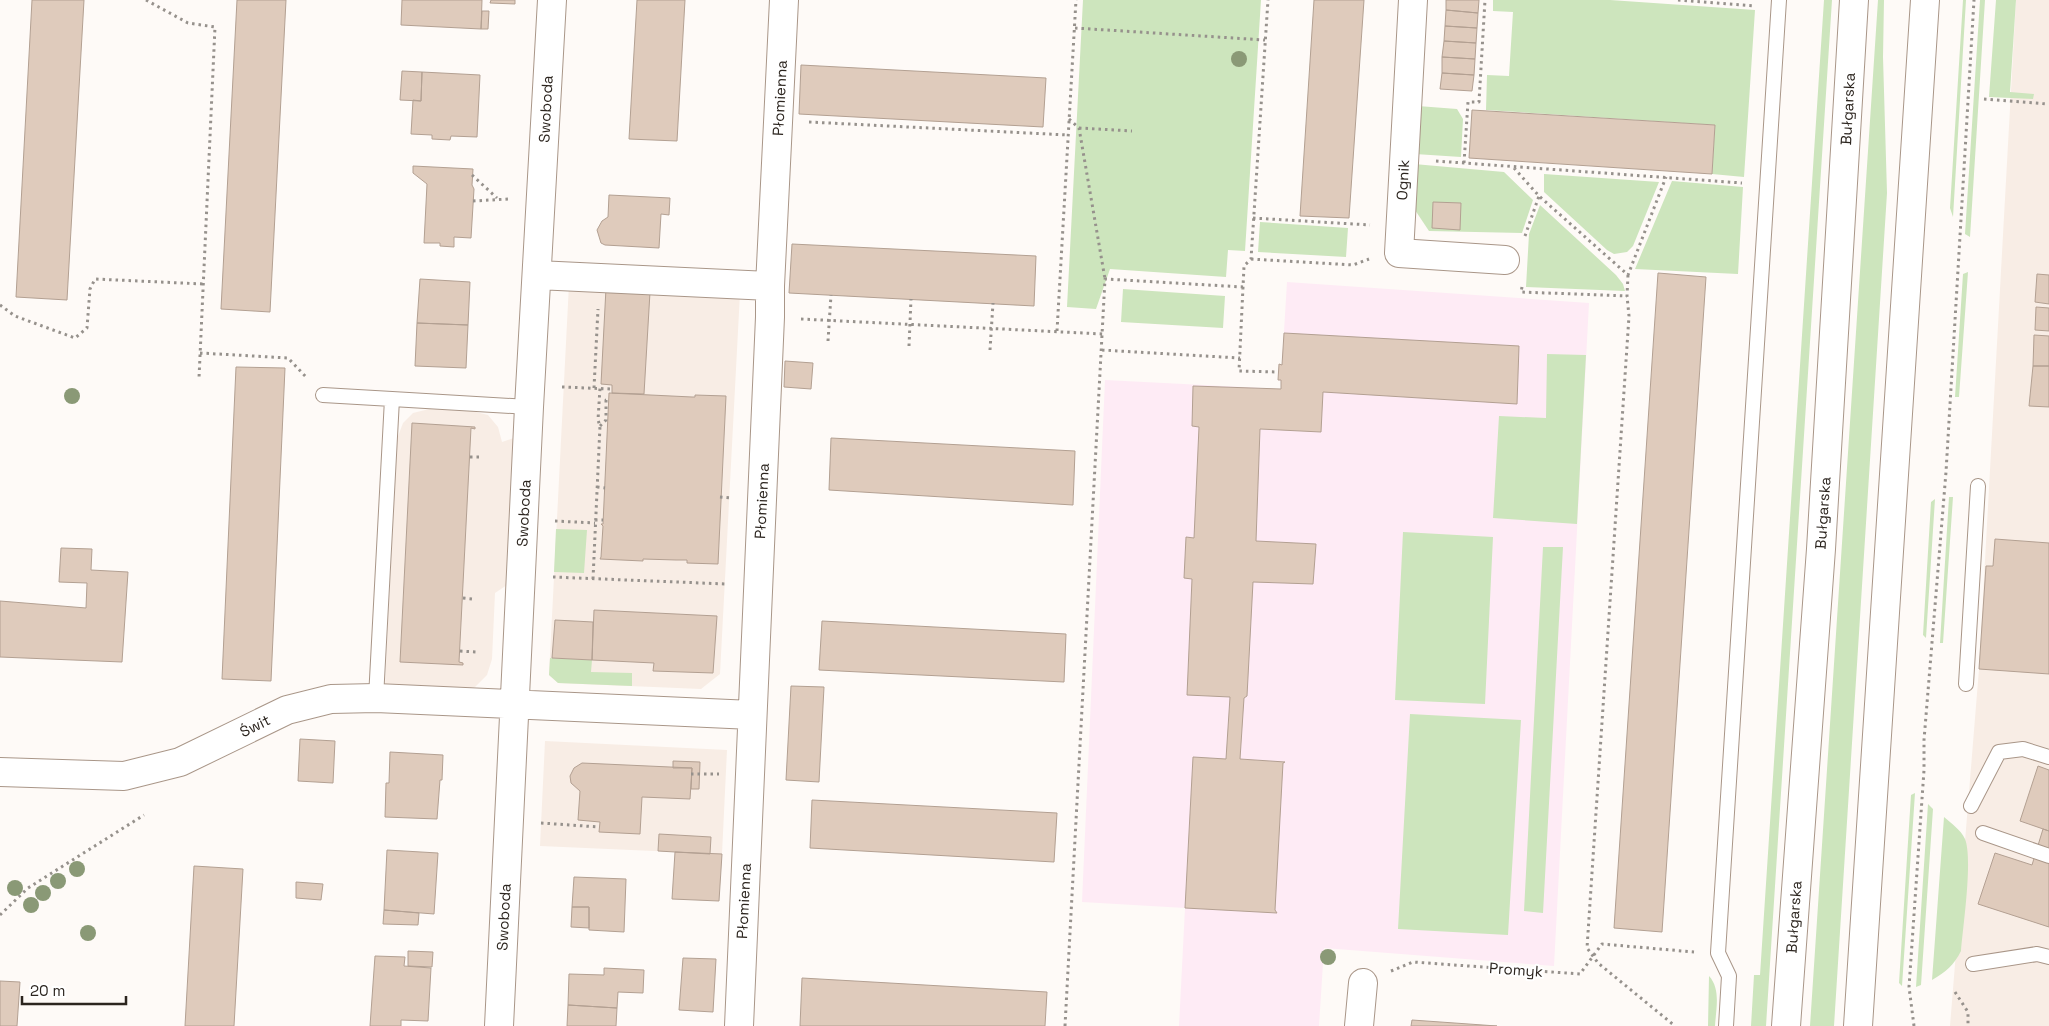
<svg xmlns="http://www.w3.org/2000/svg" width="2049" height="1026" font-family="'Space Grotesk',sans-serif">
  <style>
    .built { fill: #f8ede5 }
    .education { fill: #feebf5 }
    .green { fill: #cde5bd }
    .building { fill: #dfcbbc; stroke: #b3a092 }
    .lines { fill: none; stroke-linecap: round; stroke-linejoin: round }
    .service-casing { stroke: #a99688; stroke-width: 16 }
    .minor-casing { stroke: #a99688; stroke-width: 30 }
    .tertiary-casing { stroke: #a99688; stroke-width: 30 }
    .path { stroke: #96918c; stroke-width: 3; stroke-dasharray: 2.5 4; stroke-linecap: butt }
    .service { stroke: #fff; stroke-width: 14 }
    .minor { stroke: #fff; stroke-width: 28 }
    .tertiary { stroke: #fff; stroke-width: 28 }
    .tree { fill: #8a9976 }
    .labels { text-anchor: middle; stroke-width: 4; stroke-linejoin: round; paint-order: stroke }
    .street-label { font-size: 15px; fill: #2c251f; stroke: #fff }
  </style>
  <rect width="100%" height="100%" fill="#fefaf7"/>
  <path class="built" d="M2016,0H2049V1026H1950L1979,669Z
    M569,284L740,293L720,674L701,689L558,683L549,675Z
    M429,409L472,411L488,415L498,427L502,442L514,438L507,585L495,593L492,659L487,675L475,687L461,690L385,686L397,439L403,423L413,413Z
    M545,741L727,750L722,854L540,846Z"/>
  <path class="education" d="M1287,282L1589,303L1554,966L1324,948L1319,1026H1179L1185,908L1082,902L1105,380L1281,389V381L1278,380L1279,364H1282Z"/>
  <path class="green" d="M1083,0H1261L1245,251L1228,250L1226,277L1110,269L1096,309L1067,307Z
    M1493,0H1610L1755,10L1744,177L1712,174L1715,125L1486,110L1487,75L1509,76L1513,12L1493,11Z
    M1824,0H1832L1766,1026H1751L1754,975H1760Z
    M1878,0H1884L1883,57L1887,193L1834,1026H1810Z
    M1963,0H1966L1953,217L1950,208Z
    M1980,0H1985L1970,237L1965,234Z
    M1996,0H2016L2010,92L2034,94L2033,99L1989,97Z
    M1418,106L1457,109L1463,119L1461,157L1415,154Z
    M1414,164L1504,172L1533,200L1522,233L1429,231L1415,210Z
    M1544,174L1659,182L1633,246L1627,252L1614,254L1607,250L1544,192Z
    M1672,181L1743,187L1738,274L1635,269Z
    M1540,205L1616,275L1623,284L1625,291L1526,287L1529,234Z
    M1260,222L1348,228L1346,257L1258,252Z
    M1968,272L1959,397H1955L1963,274Z
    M1123,289L1225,296L1223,328L1121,322Z
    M1547,354L1586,355L1577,524L1493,518L1499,416L1546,418Z
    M1949,497H1953L1943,643H1940Z
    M1935,499L1926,638L1923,635L1931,502Z
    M556,529L587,530L584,573L554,572Z
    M1403,532L1493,537L1485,704L1395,700Z
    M1543,547H1563L1543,913L1524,911Z
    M550,658L592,660L591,672L632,673V686L558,683L549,675Z
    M1410,714L1521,720L1508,935L1398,929Z
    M1915,793L1902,986L1899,983L1911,795Z
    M1928,804L1933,809L1921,985L1916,987Z
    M1944,817C1951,823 1961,830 1965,839C1973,859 1963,926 1961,951C1954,965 1946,972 1932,980Z
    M1709,976C1721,989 1716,1009 1715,1026H1708Z"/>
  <path class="building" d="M32,0H84L67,300L16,297Z
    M237,0H286L270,312L221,309Z
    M402,0H482L481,29L401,25Z
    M491,0H515V4L490,3Z
    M637,0H685L677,141L629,139Z
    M1314,0H1364L1349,218L1300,216Z
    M1446,0H1479L1478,13L1446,10Z
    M1446,10L1478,13L1477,28L1445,26Z
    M482,11H489L488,29H481Z
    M1445,26L1477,28L1476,43L1444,41Z
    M1444,41L1476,43L1475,59L1442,57Z
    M1442,57L1475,59L1474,75L1442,73Z
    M801,65L1046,78L1043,127L799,114Z
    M402,71L422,72L421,101L400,100Z
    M422,72L480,75L477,137L451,136L450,140L432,139V135L411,134L413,100L421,101Z
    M1442,73L1474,75L1472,91L1440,89Z
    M1472,110L1715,125L1712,174L1469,158Z
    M413,166L473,169L472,185L474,189L471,238L454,237V247L440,246V243H424L427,184L413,173Z
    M609,195L670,198L669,215L661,214L659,248L605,245L601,243L597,230L602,221L608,217Z
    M1433,202L1461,203L1460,230L1432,228Z
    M792,244L1036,256L1034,306L789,293Z
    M1658,273L1706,277L1662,932L1614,928Z
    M2037,274L2049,275V304L2035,302Z
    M420,279L470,282L468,325L417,323Z
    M606,288L650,292L644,394L612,393V385L601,384Z
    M2036,307L2049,308V331L2035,330Z
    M417,323L468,325L466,368L415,366Z
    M1284,333L1519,346L1517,404L1323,392L1321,432L1260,429L1256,541L1316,544L1313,584L1253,582L1247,696L1244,698L1240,759L1285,762L1283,763L1275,910L1277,913L1185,908L1193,757L1226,759L1230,697L1187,695L1192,579L1184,578L1186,537L1194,538L1199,427L1192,426L1193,386L1281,389V380H1278L1279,364L1282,365Z
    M2034,335L2049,336V366H2033Z
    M785,361L813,363L811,389L784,387Z
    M2033,366H2049V407L2029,406Z
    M236,367L285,368L271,681L222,679Z
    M609,393L692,397H695V395L726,396L718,564L687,563V560H676L643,559V561L600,559L601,557L603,526L601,524H603Z
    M412,423L475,427V429L471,428L459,662L463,663V665L400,662Z
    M831,438L1075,451L1073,505L829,490Z
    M1995,539L2049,543V674L1979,669L1986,566H1993Z
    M61,548L92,549L91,570L128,572L122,662L0,657V601L86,608L87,583L59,582Z
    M594,610L717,616L713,673L653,671L654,663L592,660Z
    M555,620L593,622L592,660L552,658Z
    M822,621L1066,634L1064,682L819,670Z
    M791,686L824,687L819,782L786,780Z
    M300,739L335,741L333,783L298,781Z
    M390,752L443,755L442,780H440L437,819L385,817L386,783H389Z
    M673,761L700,762L699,789H691L692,768H673Z
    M582,763L692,768L690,799L642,797L640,834L599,832L600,822L578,820L580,791L571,783L570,776L574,768Z
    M2038,766L2049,770V831L2020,821Z
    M812,800L1057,813L1054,862L810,848Z
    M2043,829L2049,831V927L1978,904L1995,853L2032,865Z
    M659,834L711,837L710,854L658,851Z
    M387,850L438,853L434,914L384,910Z
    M675,852L722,854L719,901L672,899Z
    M194,866L243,869L234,1026H185Z
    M574,877L626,879L624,932L589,930V907H572Z
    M296,882L323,884L321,900L296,898Z
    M572,907H589V928L571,927Z
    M384,910L419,913L418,925L383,924Z
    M408,951L433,952L432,967L408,966Z
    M375,956L405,957L404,966L431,968L428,1021L401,1020V1026H370Z
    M683,958L716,959L713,1012L679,1010Z
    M604,968L644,970L643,993L618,992L617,1008L568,1005L569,974L604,975Z
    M802,978L1047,992L1045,1026H800Z
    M0,981L20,982L17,1026H0Z
    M568,1005L617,1008L616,1026H567Z
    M1412,1020L1497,1026H1411Z"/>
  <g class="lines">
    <g class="service-casing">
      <path id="service" d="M323,395L392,399
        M1966,684L1978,486
        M376,698L392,399L529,407
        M1971,806L1999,752L2023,749L2049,757
        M1983,833L2049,856
        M1973,964L2037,954L2049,957
        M1726,1026L1729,976L1718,953L1779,0"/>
    </g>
    <g class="minor-casing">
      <path id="minor" d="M1413,0L1399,253L1505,260
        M537,275L770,286
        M0,772L124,776L180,762L287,710L331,699L376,698L752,715
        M499,1026L529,407L552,0
        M739,1026L770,317V286L784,0
        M1359,1026L1363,983"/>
    </g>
    <g class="tertiary-casing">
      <path id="tertiary" d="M1786,1026L1821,549L1854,0
        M1858,1026L1925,0"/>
    </g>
    <path class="path" d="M146,0L188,23L215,27L199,378
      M1678,0L1755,6
      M1075,28L1265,40
      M1984,99L2047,104
      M1069,119L1079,128L1105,279
      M809,122L1068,135
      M1079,128L1132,131
      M1436,161L1742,183
      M1464,163L1468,102H1479L1485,0
      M1514,168L1539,196L1628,275L1666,177
      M472,175L497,198
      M473,201L508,199
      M1253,218L1370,225
      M1525,236L1539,196
      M1251,259L1353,265L1369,259
      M1628,275L1627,296L1629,316L1587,948L1598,963L1675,1026
      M1243,287L1239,371L1278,372
      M1522,287L1521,292L1627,296
      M0,305L15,316L75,338L87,328L90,289L95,279L203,284
      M801,319L1103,334
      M1057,331L1076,0
      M828,341L831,295
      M909,346L911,299
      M990,350L993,303
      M1102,350L1240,358
      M200,353L288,358L307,378
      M562,387L612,389
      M594,388L598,309
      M600,426L606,420V400H610
      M470,457H480
      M597,487L605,488
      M720,497L731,498
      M595,520H603
      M555,521L595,523
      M553,577L726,584
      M593,579L600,426L598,420L600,388
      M463,598L473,599
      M460,651L477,652
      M691,774H719
      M541,823L599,827
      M0,915L28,888L144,815
      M1391,971L1413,962L1580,974L1602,944L1694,952
      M1955,992L1968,1012V1026
      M1065,1026L1105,279L1243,287L1244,266L1251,259L1268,0
      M1914,1026L1909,987L1924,770V740L1946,472L1974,0"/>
    <use href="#service" class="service"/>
    <use href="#minor" class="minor"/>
    <use href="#tertiary" class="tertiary"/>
  </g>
  <g class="tree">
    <circle cx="1239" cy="59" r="8"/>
    <circle cx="72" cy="396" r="8"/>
    <circle cx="77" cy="869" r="8"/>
    <circle cx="58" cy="881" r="8"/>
    <circle cx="15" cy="888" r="8"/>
    <circle cx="43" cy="893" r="8"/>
    <circle cx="31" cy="905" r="8"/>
    <circle cx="88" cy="933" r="8"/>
    <circle cx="1328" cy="957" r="8"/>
  </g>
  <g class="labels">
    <g class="street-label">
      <text transform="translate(780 98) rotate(-87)" y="5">Płomienna</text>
      <text transform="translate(546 109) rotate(-87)" y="5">Swoboda</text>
      <text transform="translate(1848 109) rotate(-87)" y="5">Bułgarska</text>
      <text transform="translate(1403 180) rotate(-87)" y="5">Ognik</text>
      <text transform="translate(762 501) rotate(-87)" y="5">Płomienna</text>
      <text transform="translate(524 513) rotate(-87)" y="5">Swoboda</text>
      <text transform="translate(1823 513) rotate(-86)" y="5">Bułgarska</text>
      <text transform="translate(255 726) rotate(-26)" y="5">Świt</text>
      <text transform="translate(744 901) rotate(-87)" y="5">Płomienna</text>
      <text transform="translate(504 917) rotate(-87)" y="5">Swoboda</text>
      <text transform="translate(1794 917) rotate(-86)" y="5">Bułgarska</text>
      <text transform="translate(1516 970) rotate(4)" y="5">Promyk</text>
    </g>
  </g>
  <path d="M22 996v8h104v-8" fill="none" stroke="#2c251f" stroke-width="2.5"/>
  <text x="30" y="996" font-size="15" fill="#2c251f" stroke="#ffffff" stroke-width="4" paint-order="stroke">20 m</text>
</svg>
